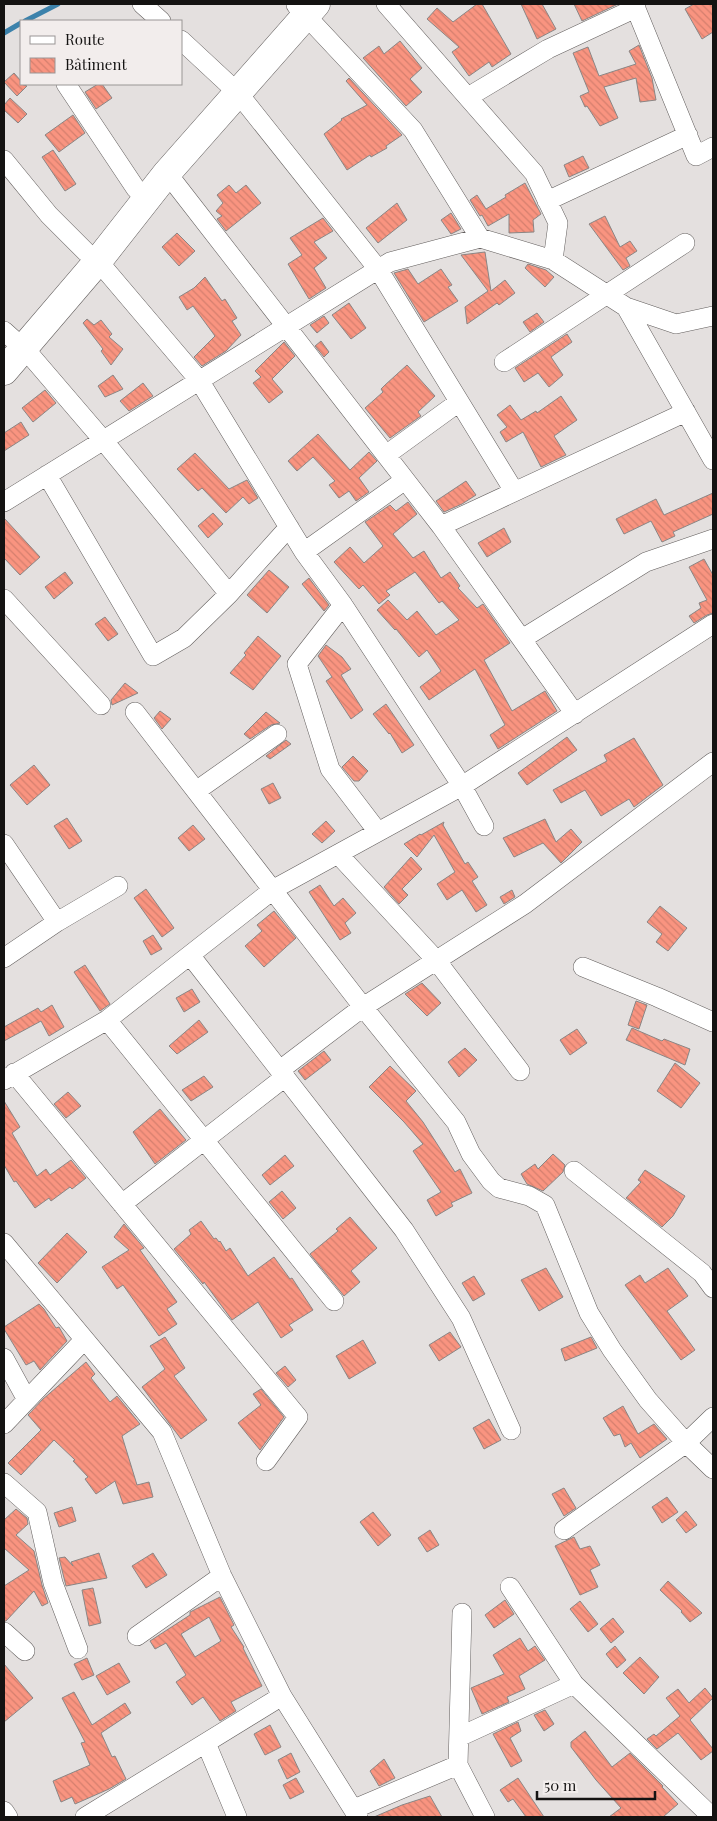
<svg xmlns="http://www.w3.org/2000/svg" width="717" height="1821" font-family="'Playfair Display',serif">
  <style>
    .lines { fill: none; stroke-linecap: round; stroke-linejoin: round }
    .stream { stroke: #3c82ab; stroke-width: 5 }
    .building { fill: url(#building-back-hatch); stroke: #8a8685; fill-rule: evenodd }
    .minor-casing { stroke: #635f5e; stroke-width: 20 }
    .secondary-casing { stroke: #635f5e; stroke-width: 29 }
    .minor { stroke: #fff; stroke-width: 19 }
    .secondary { stroke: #fff; stroke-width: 28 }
  </style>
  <defs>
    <pattern id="building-back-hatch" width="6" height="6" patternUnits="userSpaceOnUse" patternTransform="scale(1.25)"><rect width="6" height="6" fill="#f99480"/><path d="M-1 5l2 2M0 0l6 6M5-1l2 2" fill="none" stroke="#d57f6e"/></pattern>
  </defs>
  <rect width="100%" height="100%" fill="#e4e0df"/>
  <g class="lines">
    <path class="stream" d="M25,21L58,4
      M4,33L21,23"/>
  </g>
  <path class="building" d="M477,4H482L511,54L492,67L489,62L469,76L452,52L459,47L427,19L437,8L453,22Z
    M521,4H542L556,29L537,39Z
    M574,4H618L582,21Z
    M694,4H713V32L702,39L685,9Z
    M400,41L422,68L410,79L422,92L406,106L363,58L379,46L384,54Z
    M639,45L652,78L656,100L640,102L636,78L604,87L618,118L600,126L587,106L585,107L580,96L589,92L573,53L588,47L599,76L636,64L629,51Z
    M14,73L21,81V84L27,86L17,96L4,82Z
    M349,78L402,135L386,146L387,148L371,157L370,155L347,170L324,134L342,120L341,119L367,105L346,81Z
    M98,84H102L112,98L96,109L85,92Z
    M10,98L27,114L18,123L4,110V105Z
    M73,115L85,133L59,152L45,135Z
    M53,150L76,184L65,191L42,157Z
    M583,156L589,168L569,177L564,165Z
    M525,183L541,214L533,220L534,232L509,233V214L488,226L482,215L480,216L470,200L477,195L486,209L506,197L505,195Z
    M229,185L236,193L246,185L261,203L226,231L217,219L222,216L216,211L223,203L217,195Z
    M397,203L407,220L378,243L366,228Z
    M451,213L461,229L451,234L441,220Z
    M605,216L620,247L630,241L637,251L626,258L630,266L623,270L589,224Z
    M323,218L333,231L314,242L327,258L314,268L326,288L309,299L288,264L302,255L290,238Z
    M177,233L195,251L179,266L162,247Z
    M485,252L491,291L505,280L515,293L499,305L497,303L467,324L465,307L488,291L461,255Z
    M528,264L546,270L554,277L545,287L525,268Z
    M408,269L418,284L441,269L452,285L448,287L458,301L424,322L394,273Z
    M205,277L222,301L225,299L237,318L232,321L241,335L226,351L202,366L194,357L215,336L193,306L187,310L179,297L194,288Z
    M349,303L366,328L351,339L332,315Z
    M537,313L544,322L530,332L523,322Z
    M324,316L329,323L317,333L310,325Z
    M87,319L94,325L101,320L112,334L109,337L123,349L111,365L101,351L103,349L83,323Z
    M567,334L572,342L551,357L563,375L549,387L538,373L524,382L515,368Z
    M321,341L329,352L324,357L315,346Z
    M284,342L295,356L272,379L283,392L269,403L253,383L261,377L255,371Z
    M407,365L435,396L418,412L421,416L390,438L365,408L383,392L381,389L385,385Z
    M113,375L123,389L105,397L98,386Z
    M143,383L153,396L129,411L120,401Z
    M45,390L56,403L33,422L22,408Z
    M561,396L577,420L554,436L566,455L541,467L523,432L506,442L500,432L507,427L497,415L510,405L521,420L536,411L537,413Z
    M21,422L29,435L4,451V433Z
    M318,434L350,470L369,452L377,461L359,478L369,492L356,501L349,491L339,498L329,485L335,481L313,457L297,471L288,461Z
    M195,453L229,489L247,480L258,498L249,504L243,497L226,513L202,488L198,491L177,469Z
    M466,481L476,495L462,504L444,512L436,501Z
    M713,493V514L673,532L675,536L662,542L651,521L624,534L616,519L656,499L664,515Z
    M408,502L417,514L393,534L413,558L424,551L441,578L450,572L460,586L458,588L477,608L483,604L510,643L484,660L512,711L545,691L557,711L498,749L490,735L505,725L475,669L429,700L420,687L441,671L427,650L419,657L396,629L395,630L377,610L388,600L407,620L417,611L436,635L459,620L442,601L439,603L415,572L386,591L390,595L379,604L363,585L359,589L334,562L350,547L364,563L383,546L365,522L390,505L396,511Z
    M213,513L223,524L208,538L198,526Z
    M4,518L40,557L20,575L4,558Z
    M504,528L511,542L487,557L478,543Z
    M704,559L713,575V613L707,615L694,623L689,616L701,608L699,603L707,600L689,567Z
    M269,570L289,587L267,613L247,595Z
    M65,572L73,583L54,599L45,587Z
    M309,578L329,605L324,611L302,584Z
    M105,617L118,634L108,641L95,624Z
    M258,636L281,656L253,690L230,673L246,655L244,653Z
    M326,645L342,657L351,669L341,675L363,710L351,719L326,681L332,677L318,656Z
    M125,683L138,693L112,705L111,700Z
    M386,704L414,745L402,753L390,733L389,734L373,714Z
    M160,711L171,719L162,729L154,718Z
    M266,712L280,723L271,725L250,739L244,734Z
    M567,737L577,750L527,785L518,773Z
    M634,738L663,785L634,807L629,799L601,816L585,790L561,803L553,790L607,761L604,755Z
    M286,740L291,744L270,759L266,756Z
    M353,756L368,771L359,781H354L342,767Z
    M34,765L50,785L27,805L10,785Z
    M273,783L281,798L269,804L261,789Z
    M67,818L82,841L69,849L54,826Z
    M545,819L556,842L571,829L582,842L561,863L543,843L514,857L503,838Z
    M326,821L335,831L322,843L312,834Z
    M444,822L443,825L465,864L468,862L478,877L472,881L487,905L476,912L462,890L447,900L437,884L455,872L434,835L417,857L404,844L420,834L421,835Z
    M193,825L205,839L189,851L178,838Z
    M411,857L422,869L402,889L408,895L399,904L384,887Z
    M320,885L334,906L343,898L356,913L345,923L351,933L340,940L309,892Z
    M146,889L174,928L162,937L134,898Z
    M512,890L515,897L504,904L500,897Z
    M660,906L687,928L668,951L656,942L662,934L647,922Z
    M274,911L296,938L264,967L245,946L262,931L257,925Z
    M153,935L162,949L151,955L143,941Z
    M85,965L110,1004L100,1011L74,972Z
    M422,983L441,1003L427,1016L405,994Z
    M192,989L200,1002L184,1012L176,998Z
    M636,1001L647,1005L639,1029L628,1025Z
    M52,1005L64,1027L49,1036L41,1021L4,1041V1027L38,1008L41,1012Z
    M199,1020L208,1032L177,1054L169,1046Z
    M632,1028L662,1041L664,1039L690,1049L685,1065L626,1040Z
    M577,1029L587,1043L570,1055L560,1040Z
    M465,1048L477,1060L459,1077L448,1062Z
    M324,1051L331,1060L305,1080L298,1071Z
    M675,1063L700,1083L681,1108L657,1091Z
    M390,1066L416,1091L406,1101L423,1122L455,1172L460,1169L472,1193L451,1203L453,1206L436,1216L427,1200L441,1192L413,1151L423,1144L404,1122L369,1087Z
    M204,1076L213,1087L191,1101L182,1090Z
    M68,1092L81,1106L66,1118L54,1104Z
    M4,1101L20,1127L12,1133L37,1176L46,1169L50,1175L71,1160L86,1178L72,1189L70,1187L51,1201L49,1198L35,1208L16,1181L14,1182L4,1165Z
    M160,1109L186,1140L155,1164L133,1132Z
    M553,1154L565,1165L563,1172L543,1191L527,1184L521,1174L535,1164L538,1169Z
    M285,1155L294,1166L270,1185L262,1175Z
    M645,1170L685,1196L673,1216L662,1227L626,1198L641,1182L638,1180Z
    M282,1191L296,1208L283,1219L269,1202Z
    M350,1217L377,1248L351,1271L360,1282L344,1296L310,1254L338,1231L336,1229Z
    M201,1221L214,1239L216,1238L219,1242L220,1241L226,1251L230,1248L248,1276L274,1257L290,1279L292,1278L313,1310L289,1325L293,1330L281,1338L258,1302L232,1320L204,1282L203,1284L174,1249L191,1234L189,1230Z
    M124,1224L144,1248L140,1250L177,1302L167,1309L177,1324L159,1336L123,1285L117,1289L102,1267L129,1250L114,1237Z
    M67,1233L87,1252L57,1283L38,1263Z
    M546,1268L563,1297L539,1311L521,1280Z
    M668,1268L688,1296L667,1311L695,1350L681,1360L625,1285L640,1275L645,1283Z
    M474,1276L485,1294L473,1301L462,1283Z
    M39,1304L44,1309L56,1328L59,1327L67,1341L40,1370L34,1361L26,1365L4,1329V1327Z
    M450,1332L461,1347L439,1361L429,1345Z
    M165,1337L185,1368L174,1376L207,1420L181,1439L142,1387L165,1369L150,1346Z
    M591,1337L597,1348L565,1361L561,1349Z
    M363,1340L376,1363L349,1379L336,1356Z
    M86,1362L95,1374L91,1378L110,1402L117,1396L140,1424L122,1436L137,1485L149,1482L153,1497L123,1504L115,1481L96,1494L85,1479L88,1477L73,1461L75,1460L54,1440L21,1475L8,1463L41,1430L28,1415L43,1399Z
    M285,1366L296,1380L288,1387L276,1373Z
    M261,1389L284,1417L260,1450L238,1423L261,1405L253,1394Z
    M623,1406L638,1434L654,1424L667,1439L640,1458L631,1443L625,1447L620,1434L614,1436L603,1418Z
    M489,1419L501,1440L484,1449L473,1428Z
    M564,1488L576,1508L564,1516L552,1494Z
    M667,1497L678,1512L662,1523L652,1507Z
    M72,1507L76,1521L59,1527L54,1513Z
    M16,1509L27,1518L28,1524L16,1535L34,1551L42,1585L48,1603L42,1606L34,1591L6,1621H4V1586L29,1570L4,1548V1520Z
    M686,1511L697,1525L686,1533L676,1520Z
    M373,1512L391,1535L378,1546L360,1522Z
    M430,1530L439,1545L427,1552L418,1538Z
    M574,1537L580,1549L590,1546L600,1565L590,1570L598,1587L580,1595L555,1546Z
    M99,1553L107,1578L66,1586L59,1558L65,1557L73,1566L71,1562Z
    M153,1553L167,1575L146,1588L132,1566Z
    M668,1581L702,1613L690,1622L681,1612L682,1611L660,1590Z
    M93,1588L101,1623L89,1626L82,1590Z
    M220,1597L234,1625L231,1627L244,1647L243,1648L262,1686L231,1702L236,1711L220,1721L203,1697L192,1705L176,1682L186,1675L166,1643L155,1649L150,1641L190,1615V1612ZM209,1617L221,1641L195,1657L181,1634Z
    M505,1600L514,1614L494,1628L485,1615Z
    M580,1601L598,1624L588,1632L570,1609Z
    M613,1618L624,1632L611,1643L600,1629Z
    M520,1638L528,1651L535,1646L545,1660L519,1676L525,1689L507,1697L509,1702L482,1714L471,1688L504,1674L493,1655Z
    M615,1646L626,1660L617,1668L606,1654Z
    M640,1657L659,1677L644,1694L623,1673Z
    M87,1658L94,1675L82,1680L74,1664Z
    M119,1663L130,1682L107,1695L96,1676Z
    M4,1664L33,1698L4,1722Z
    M705,1688L713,1698L690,1720L713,1749V1751L701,1760L678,1733L657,1749L647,1739L654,1734L656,1736L680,1716L666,1698L678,1689L689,1703Z
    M74,1692L92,1725L125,1703L131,1713L101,1733L112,1757L115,1756L126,1779L109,1789L75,1804L72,1797L61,1802L53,1781L90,1765L81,1743L85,1742L62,1698Z
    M545,1710L554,1724L544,1731L534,1715Z
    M518,1722L521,1731L510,1738L522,1761L511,1767L493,1734Z
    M270,1725L281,1747L265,1755L254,1734Z
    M585,1731L612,1767L630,1753L663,1786L662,1787L678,1804L663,1817H609L621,1808L596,1780L571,1747V1742Z
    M291,1753L300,1772L287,1779L278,1760Z
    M384,1759L395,1778L379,1786L370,1771Z
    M296,1778L304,1792L290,1799L283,1785Z
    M518,1778L544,1817H526L513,1799L508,1802L500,1790Z
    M430,1796L442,1817H374L402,1805Z"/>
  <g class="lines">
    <g class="minor-casing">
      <path id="minor" d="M142,4L161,21
        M386,4L534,173L558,223L553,260
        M634,4L696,156L713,147
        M296,5L413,130L480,238
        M181,40L238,93L378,269L514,491
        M66,84L136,189
        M468,97L548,49L636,8
        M4,160L49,215L86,252
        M167,173L441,526L575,714
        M547,201L688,135
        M98,261L199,380L304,552L343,605L462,786L484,826
        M626,307L713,460
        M4,331L14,340
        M25,349L103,440L229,594
        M504,362L685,243
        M386,455L459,402
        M47,475L153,656L184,638L229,594L289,527
        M4,502L390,262L480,238L553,260L626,307L676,324L713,316
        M441,526L686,412
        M304,552L405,480
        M4,599L101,705
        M343,605L297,664L330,769L378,832
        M522,639L646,562L713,539
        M135,712L363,1007L456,1122L471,1154L491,1181L499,1188L529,1196L545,1205L589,1313L612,1350L648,1400L686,1443L713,1469
        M196,791L277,734
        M4,844L57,922
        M338,854L436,960L520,1071
        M190,955L404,1230L461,1318L511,1430
        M4,958L57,922L118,886
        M583,967L657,997L713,1022
        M107,1020L334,1301
        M280,1070L363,1007L525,904L713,762
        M14,1073L298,1417L266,1461
        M4,1080L107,1020L274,889L462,786L713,624
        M574,1171L702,1273L713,1288
        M122,1204L285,1077
        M4,1243L162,1432L222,1576L282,1696L358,1817
        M4,1358L27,1400
        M4,1424L84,1340
        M4,1483L37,1512L53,1583L78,1649
        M564,1530L686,1443L713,1417
        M510,1587L574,1684L712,1817
        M4,1632L25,1651
        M137,1636L222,1576
        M459,1737L574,1684
        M206,1743L237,1817
        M458,1765L462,1613
        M354,1809L458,1765L485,1817
        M4,1811L8,1817
        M85,1817L282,1696"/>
    </g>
    <g class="secondary-casing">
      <path id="secondary" d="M4,371L98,261L167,173L316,4"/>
    </g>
    <use href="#minor" class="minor"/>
    <use href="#secondary" class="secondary"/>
  </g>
  <rect width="717" height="1821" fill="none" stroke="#141312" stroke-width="10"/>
  <rect x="20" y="20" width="162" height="65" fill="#f2edec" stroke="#999695"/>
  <rect x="30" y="36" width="25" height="8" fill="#ffffff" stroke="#999695"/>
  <text x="65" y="45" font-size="15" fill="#141312">Route</text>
  <rect x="30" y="58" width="25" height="15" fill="url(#building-back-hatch)" stroke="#999695"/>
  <text x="65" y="70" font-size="15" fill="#141312">Bâtiment</text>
  <path d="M537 1791v8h118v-8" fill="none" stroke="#141312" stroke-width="2.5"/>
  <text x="544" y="1791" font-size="15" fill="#141312" stroke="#f2edec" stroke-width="4" paint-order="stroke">50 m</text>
</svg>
